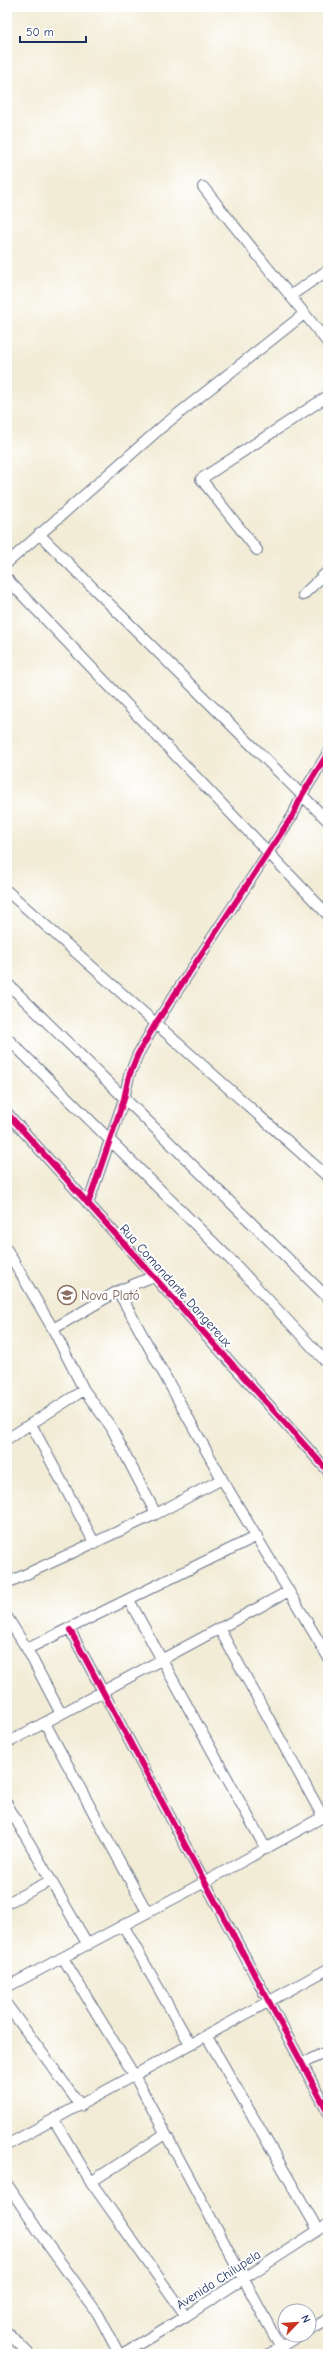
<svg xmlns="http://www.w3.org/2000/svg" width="335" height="2361" font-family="'Comic Neue',sans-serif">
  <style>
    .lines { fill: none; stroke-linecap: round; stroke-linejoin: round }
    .street-casing { stroke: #667188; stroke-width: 12 }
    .street { stroke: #fff; stroke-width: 10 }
    .cycleway-casing { stroke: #fff; stroke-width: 8 }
    .cycleway { stroke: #d6006c; stroke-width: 6 }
    .labels { text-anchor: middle; stroke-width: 4; stroke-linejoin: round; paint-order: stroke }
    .street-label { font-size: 13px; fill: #1b2f5e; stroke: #fff }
    .education-label { font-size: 13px; fill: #785e54; stroke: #fff; text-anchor: start }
  </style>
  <rect width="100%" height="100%" fill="#fff"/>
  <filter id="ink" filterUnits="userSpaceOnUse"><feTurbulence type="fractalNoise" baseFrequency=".025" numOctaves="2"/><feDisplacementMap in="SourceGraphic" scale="8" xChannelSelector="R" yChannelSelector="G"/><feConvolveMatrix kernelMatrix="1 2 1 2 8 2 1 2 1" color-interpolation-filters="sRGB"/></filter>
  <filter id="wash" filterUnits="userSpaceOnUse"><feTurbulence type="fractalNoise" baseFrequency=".012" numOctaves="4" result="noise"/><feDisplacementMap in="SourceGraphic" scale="16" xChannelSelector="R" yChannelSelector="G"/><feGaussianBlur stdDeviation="0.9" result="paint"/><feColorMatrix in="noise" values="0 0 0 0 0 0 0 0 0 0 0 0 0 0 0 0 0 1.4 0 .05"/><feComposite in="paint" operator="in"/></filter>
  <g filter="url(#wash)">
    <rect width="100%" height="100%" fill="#f2ecd6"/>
  </g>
  <g filter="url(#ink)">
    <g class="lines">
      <g class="street-casing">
        <path id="street" d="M203,187L328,343
          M290,296L328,270
          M39,534L328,821
          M257,550L201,479L328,396
          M7,563L163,426L304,314
          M7,579L328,915
          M303,595L328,571
          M7,891L328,1177
          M7,983L328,1298
          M7,1038L233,1262L328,1364
          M7,1113L328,1471
          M88,1204L124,1099L129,1076L138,1054L156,1023L293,815L302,795L328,753
          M7,1250L53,1329L84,1390L111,1427L156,1514
          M118,1291L222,1479L328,1657
          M53,1329L118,1291L154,1276
          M31,1424L95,1544
          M7,1439L84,1390
          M7,1583L156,1514L222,1479
          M129,1600L266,1849
          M7,1617L27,1649L257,1536
          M70,1630L328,2112
          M220,1630L323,1817
          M27,1649L61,1714
          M45,1723L147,1912
          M7,1743L289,1591
          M7,1804L88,1945
          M7,1903L50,1881
          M123,1925L190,2044
          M63,1958L134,2075L284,2354
          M7,1987L203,1883L328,1814
          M7,2005L81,2106
          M206,2035L318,2230
          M303,2063L328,2051
          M54,2120L91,2182L186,2316
          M7,2145L328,1969
          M91,2182L165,2134
          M7,2184L43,2238L98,2314L119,2354
          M309,2330L328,2319
          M7,2332L29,2354
          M122,2354L186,2316L328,2224
          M269,2354L300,2335"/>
      </g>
      <use href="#street" class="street"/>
      <g class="cycleway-casing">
        <path id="cycleway" d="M7,1113L328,1471
          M88,1204L124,1099L129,1076L138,1054L156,1023L293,815L302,795L328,753
          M70,1630L328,2112"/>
      </g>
      <use href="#cycleway" class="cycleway"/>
    </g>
  </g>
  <defs>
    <g id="school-ring" transform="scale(1)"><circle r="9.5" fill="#fff" stroke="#8d6e63" stroke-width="1.5"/><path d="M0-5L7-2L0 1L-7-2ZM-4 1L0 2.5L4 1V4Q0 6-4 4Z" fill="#8d6e63"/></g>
  </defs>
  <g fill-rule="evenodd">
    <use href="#school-ring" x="67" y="1295"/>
  </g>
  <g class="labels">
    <g class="street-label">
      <text transform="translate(176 1285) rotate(48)" y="5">Rua Comandante Dangereux</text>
      <text transform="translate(218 2279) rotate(-33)" y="5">Avenida Chilupela</text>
    </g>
    <g class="education-label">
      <text x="81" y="1300">Nova Plató</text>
    </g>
  </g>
  <rect width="335" height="2361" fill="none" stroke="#fff" stroke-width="24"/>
  <g transform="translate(297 2323) rotate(65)"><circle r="19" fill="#ffffff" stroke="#a4acbf"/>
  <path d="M0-3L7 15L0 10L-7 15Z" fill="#c8321e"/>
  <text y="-6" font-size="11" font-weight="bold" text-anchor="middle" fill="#1b2f5e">N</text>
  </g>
  <path d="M20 36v6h66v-6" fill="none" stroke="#1b2f5e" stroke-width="2"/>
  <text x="26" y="36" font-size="12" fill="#1b2f5e" stroke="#ffffff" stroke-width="3" paint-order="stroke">50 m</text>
</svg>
